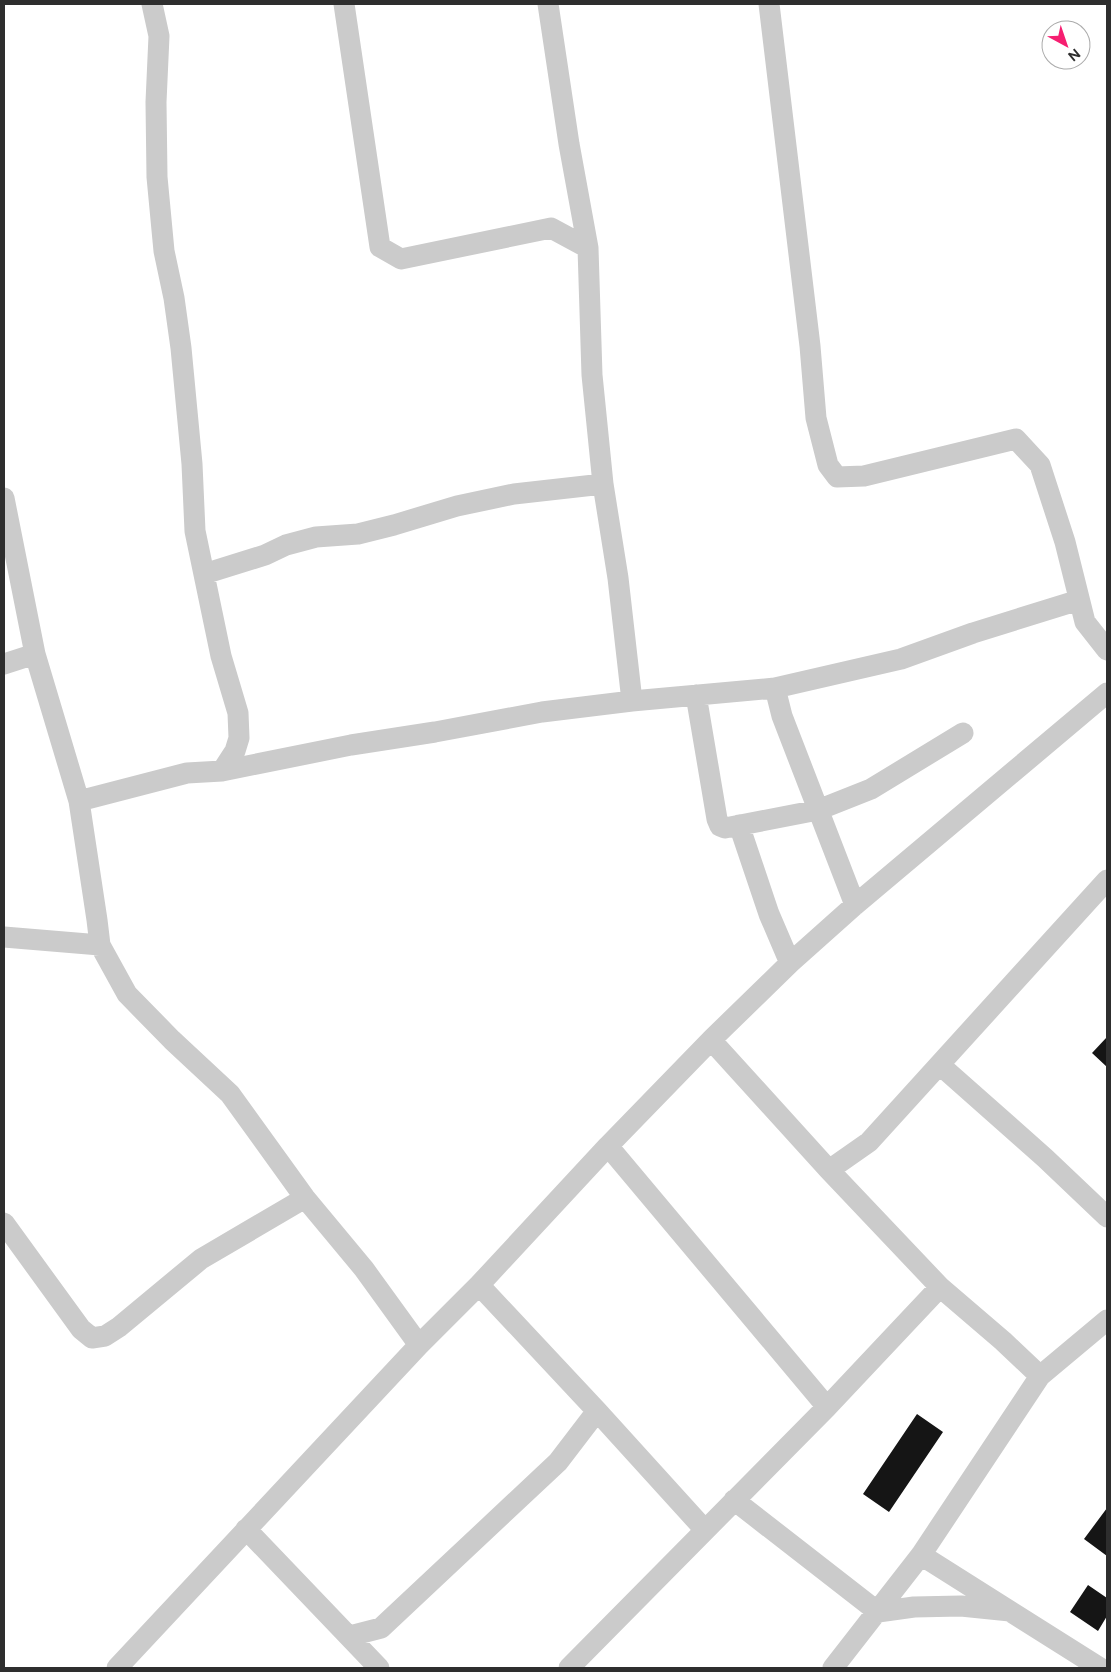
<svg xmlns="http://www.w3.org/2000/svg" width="1111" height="1672" font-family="Figtree,sans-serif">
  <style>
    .building { fill: #151515 }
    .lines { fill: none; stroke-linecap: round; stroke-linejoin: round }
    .minor { stroke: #cbcbcb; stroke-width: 21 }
  </style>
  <rect width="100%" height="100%" fill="#fff"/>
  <path class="building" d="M1107,1037V1067L1092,1053Z
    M917,1414L943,1432L889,1512L863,1494Z
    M1107,1508V1556L1084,1539Z
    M1088,1585L1107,1598V1616L1098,1631L1070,1612Z"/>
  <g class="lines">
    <path class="minor" d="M152,4L159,36L156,102L157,177L164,251L174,298L181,348L192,464L195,531L221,656L238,713L239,738L235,751L222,771
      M344,4L380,247L401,259L551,228L588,248
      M548,4L569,144L588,248L592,375L603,484L618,578L632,701
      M769,4L810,346L816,418L828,465L837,477L864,476L1016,439L1040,465L1065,542L1085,622L1107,650
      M4,498L35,654L79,801L97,920L100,945L127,994L172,1040L230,1094L305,1198L364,1269L419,1345
      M204,574L265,555L286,545L316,537L358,534L394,525L457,506L514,494L603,484
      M4,664L35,654
      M775,688L782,716L855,905
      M696,695L717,819L720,826L725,828L818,810L871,789L963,733
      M79,801L187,773L222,771L351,745L435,732L542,712L632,701L775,688L901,659L973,633L1079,600
      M739,825L769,914L790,963
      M4,937L100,945
      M711,1040L829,1170L940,1287L1003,1341L1040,1376
      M940,1065L1045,1158L1107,1217
      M608,1146L827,1407
      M829,1170L869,1142L1107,880
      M4,1223L81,1329L92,1338L105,1336L119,1327L201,1259L305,1198
      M479,1285L597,1411L705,1530
      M734,1500L878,1612L914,1607L961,1606L1010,1611
      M246,1529L379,1668
      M921,1555L1100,1668
      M350,1636L381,1628L558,1462L597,1411
      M117,1668L419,1345L479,1285L608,1146L711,1040L790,963L855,905L1107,693
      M569,1668L827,1407L940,1287
      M833,1668L921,1555L1040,1376L1107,1320"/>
  </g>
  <rect width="1111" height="1672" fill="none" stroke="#2e2e2e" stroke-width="10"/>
  <g transform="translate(1066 45) rotate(140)"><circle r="24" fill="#ffffff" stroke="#ababab"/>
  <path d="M0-4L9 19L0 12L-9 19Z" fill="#f61f71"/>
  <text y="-8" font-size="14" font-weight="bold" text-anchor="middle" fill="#2e2e2e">N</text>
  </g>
</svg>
